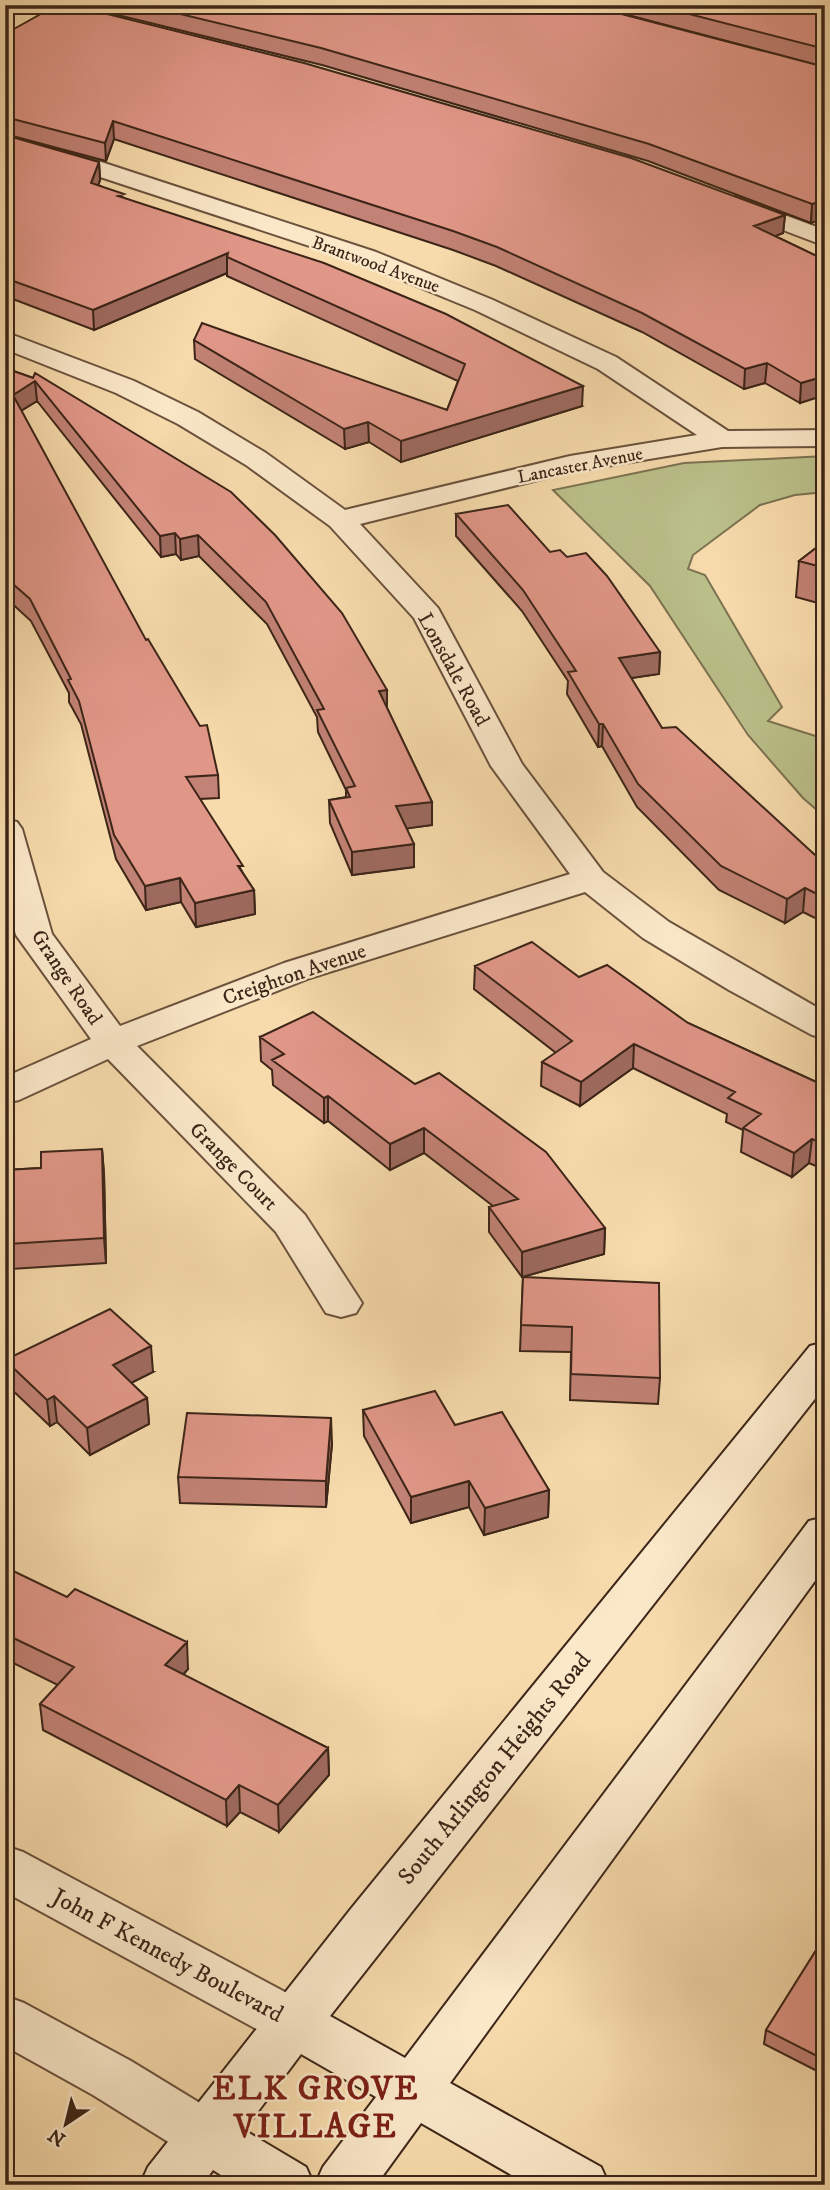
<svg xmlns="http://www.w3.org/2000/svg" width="830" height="2190" font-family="'IM FELL DW Pica',serif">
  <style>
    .green { fill: #bbc08a; stroke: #7c7251; stroke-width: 2 }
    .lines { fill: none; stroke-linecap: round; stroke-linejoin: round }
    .minor-casing { stroke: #6b523d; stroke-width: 4 }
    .tertiary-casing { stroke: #6b523d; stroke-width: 4 }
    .secondary-casing { stroke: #3c2518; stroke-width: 4 }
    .minor { fill: #fae8c9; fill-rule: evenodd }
    .tertiary { fill: #fae8c9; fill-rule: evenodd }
    .secondary { fill: #fae8c9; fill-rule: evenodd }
    .wall { fill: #c28275; stroke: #3c2518; stroke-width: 2 }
    .shaded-wall { fill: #9e6a5f; stroke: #3c2518; stroke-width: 2 }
    .building { fill: #e19788; stroke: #3c2518; stroke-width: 2 }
    .labels { text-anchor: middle; stroke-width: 5; stroke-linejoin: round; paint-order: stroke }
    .far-street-label { font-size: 18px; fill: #3c2518; stroke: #fae8c9 }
    .street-label { font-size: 21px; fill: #3c2518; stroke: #fae8c9 }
    .near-street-label { font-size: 24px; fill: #3c2518; stroke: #fae8c9 }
    .near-district-label { font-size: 33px; font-weight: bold; letter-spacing: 2px; fill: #7a1f14; stroke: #fae8c9 }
  </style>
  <rect width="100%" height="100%" fill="#f7dbac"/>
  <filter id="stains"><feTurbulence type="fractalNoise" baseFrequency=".00286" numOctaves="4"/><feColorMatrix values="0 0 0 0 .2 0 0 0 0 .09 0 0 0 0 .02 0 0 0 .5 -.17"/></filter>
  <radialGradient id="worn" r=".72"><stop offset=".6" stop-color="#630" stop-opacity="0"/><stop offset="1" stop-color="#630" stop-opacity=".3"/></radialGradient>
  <path class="green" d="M825,456V492L795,495L760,505L693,555L688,569L705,575L782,707L768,721L825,739V817L803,798L748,735L650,586L553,490L684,463Z"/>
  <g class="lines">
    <g class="minor-casing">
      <path id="minor" d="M5,5H26L23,9L5,16Z
        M29,5H64L110,17L113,21L110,25L103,27L32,9Z
        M5,136L95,160L376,252L493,300L616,357L728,431L825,430V446L722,447L570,472L360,524L438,608L522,764L603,872L669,922L825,1012V1038L812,1035L729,990L643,938L585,892L310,978L137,1046L305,1215L362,1303L356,1313L341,1317L326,1313L276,1232L108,1059L19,1100L5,1103V1077L91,1039L16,935L5,894V819L17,822L22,829L52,934L120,1026L284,963L570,874L491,766L414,618L330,526L246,465L178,424L116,393L5,349V332L134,381L198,412L266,453L345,510L570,456L697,435L598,369L475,310L358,262L79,170L5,150Z
        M736,197L825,230V246L728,209L724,204L728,199Z"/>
    </g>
    <g class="tertiary-casing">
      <path id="tertiary" d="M5,1846L23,1852L313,2007L321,2023L313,2039L294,2046L275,2039L5,1892Z
        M5,1996L24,2003L131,2061L226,2119L234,2136L226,2153L206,2161L186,2153L93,2095L5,2046Z"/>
    </g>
    <g class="secondary-casing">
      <path id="secondary" d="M825,1342V1386L330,2016L405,2058L809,1521L825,1517V1567L450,2083L601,2167L609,2185H529L421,2123L376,2185H315L323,2167L376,2097L301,2054L244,2130L306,2167L314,2185H237L213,2170L202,2185H140L148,2167L350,1910L810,1346Z"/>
    </g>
    <use href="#minor" class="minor"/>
    <use href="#tertiary" class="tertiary"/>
    <use href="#secondary" class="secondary"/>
  </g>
  <path class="wall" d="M89,5H587L825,67L811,223L648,161L322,65L89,8Z
    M590,5H825V67Z
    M5,34L785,215L783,233L775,236L825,260L800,403L765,383L744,389L642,332L496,266L453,250L114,139L106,161L5,134Z
    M5,135L99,162L100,180L98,185L124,198L582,406L401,462L369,442L345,449L195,359L194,340L447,410L458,381L227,276V273L94,330L5,296Z
    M5,368L33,378L387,690V708L432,802V825L407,828L414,867L352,875L330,823L329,800L346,797V790L318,732L317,717L267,624L199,556L181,560L176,554L161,557L37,401L21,411L218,775L219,798L200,799L243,873L254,890L255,914L196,927L181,902L146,910L116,859L81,724L69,702V693L31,621L5,597Z
    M456,514L550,552L660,652L659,674L631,678L662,728L815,855L825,849V923L803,912L785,923L719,890L637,807L602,746L598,747L567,694L568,681L522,611L456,536Z
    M825,541V605L796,597L799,561Z
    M475,966L579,977L688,1023L825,1086V1170L809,1163L792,1177L741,1152L743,1130L726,1122L727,1114L633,1068L580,1106L541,1086L542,1062L556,1053L474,989Z
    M260,1037L605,1228L604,1254L522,1277L489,1232V1207L493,1206L424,1153L390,1170L328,1121L324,1123L273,1085L272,1070L261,1061Z
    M102,1149L104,1174L106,1263L11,1269L9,1246H5V1170L41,1168Z
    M523,1277L660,1378L658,1404L570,1400L571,1352L520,1351Z
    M5,1360L153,1372L131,1383L147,1398L149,1424L90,1455L57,1422L50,1426L8,1386Z
    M363,1410L455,1425L549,1490L548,1517L484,1535L469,1507L411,1523L364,1436Z
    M332,1444L326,1507L180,1503L178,1477Z
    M5,1567L188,1669L183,1675L328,1748L329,1775L279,1832L240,1812L227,1826L43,1730L40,1704L58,1685L5,1659Z
    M825,1936V2075L764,2044L766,2030Z"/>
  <path class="shaded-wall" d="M113,121L114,139L106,161L105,143Z
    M99,162L100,180L93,201L91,183Z
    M825,200V218L811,223L812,204Z
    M785,215L783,233L753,245L754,226Z
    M228,253L227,257V273L94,330L93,310Z
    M767,363L765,383L744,389L745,369Z
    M825,376V395L800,403L801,383Z
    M35,381L37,401L14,415L13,395Z
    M583,386L582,406L401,462V441Z
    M368,422L369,442L345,449L344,429Z
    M175,533L176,554L161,557L160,536Z
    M198,535L199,556L181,560L180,539Z
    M660,652L659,674L618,680L619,658Z
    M387,690V713L379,691Z
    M599,724H603L602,746L598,747Z
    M432,802V825L396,830V806Z
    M414,844V867L352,875V852Z
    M180,878L181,902L146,910L145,886Z
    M805,888L803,912L785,923L787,899Z
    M254,890L255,914L196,927L195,903Z
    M634,1044L633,1068L580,1106L581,1082Z
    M328,1096V1121L324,1123V1098Z
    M424,1128V1153L390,1170V1144Z
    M812,1139L809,1163L792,1177L794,1153Z
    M102,1149L104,1174L106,1263L104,1238Z
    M605,1228L604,1254L522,1277V1252Z
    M151,1346L153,1372L115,1391L113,1365Z
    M54,1396L57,1422L50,1426L47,1400Z
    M147,1398L149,1424L90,1455L87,1428Z
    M331,1418L332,1444L326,1507V1481Z
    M469,1481V1507L411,1523V1497Z
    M549,1490L548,1517L484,1535L485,1508Z
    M187,1642L188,1669L167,1692L165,1665Z
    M328,1748L329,1775L279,1832L278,1805Z
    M239,1785L240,1812L227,1826L226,1800Z"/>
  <path class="building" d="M57,5H71L304,63L631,158L785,215L754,226L825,260V376L801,383L767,363L745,369L642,313L497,247L453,231L113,121L105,143L5,117V34Z
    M143,5H587L825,67V200L812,204L649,144L321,48Z
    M654,5H825V49Z
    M5,135L99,162L91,183L124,194L118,196L324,263L446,314L583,386L401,441L368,422L344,429L194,340L202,323L447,410L465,364L227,257L228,253L93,310L5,278Z
    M5,368L33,378L35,373L231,492L275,535L342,613L387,690L379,691L432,802L396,806L414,844L352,852L329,800L350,797L346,788L355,786L317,710L324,709L266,602L198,535L180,539L175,533L160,536L35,381L13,395L146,640L148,639L200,726L207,725L218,775L186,777L243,866H238L254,890L195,903L180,878L145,886L114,835L79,701L68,680L71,679L30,599L5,577Z
    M508,505L550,552L560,550L567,557L586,553L607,576L660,652L619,658L662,728L676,727L815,855L825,849V898L805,888L787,899L721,866L638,784L603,724H599L568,672L576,671L523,590L456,514Z
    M825,541V568L799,561Z
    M532,942L579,977L607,965L688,1023L825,1086V1145L812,1139L794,1153L743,1128L761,1114L728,1098L735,1092L634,1044L581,1082L542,1062L572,1041L475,966Z
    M313,1012L415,1084L439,1073L546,1152L605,1228L522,1252L489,1207L518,1199L424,1128L390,1144L328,1096L324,1098L272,1060L284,1054L260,1037Z
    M102,1149L104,1238L8,1244L9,1220H5V1170L41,1168V1152Z
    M523,1277L659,1283L660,1378L571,1374L572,1327L521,1325Z
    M110,1309L151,1346L113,1365L147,1398L87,1428L54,1396L47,1400L5,1360Z
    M435,1391L455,1425L502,1412L549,1490L485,1508L469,1481L411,1497L363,1410Z
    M187,1413L331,1418L326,1481L178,1477Z
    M5,1567L67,1597L75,1589L187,1642L165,1665L328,1748L278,1805L239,1785L226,1800L40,1704L74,1667L5,1634Z
    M825,1936V2060L766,2030Z"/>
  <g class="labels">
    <g class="far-street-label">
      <text transform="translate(376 264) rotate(20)" y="6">Brantwood Avenue</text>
      <text transform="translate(580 465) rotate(-11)" y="6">Lancaster Avenue</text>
    </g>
    <g class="street-label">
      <text transform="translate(454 669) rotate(61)" y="7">Lonsdale Road</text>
      <text transform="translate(294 974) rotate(-19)" y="7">Creighton Avenue</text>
      <text transform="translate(67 977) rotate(56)" y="7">Grange Road</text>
      <text transform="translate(234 1166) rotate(45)" y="7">Grange Court</text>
    </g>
    <g class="near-street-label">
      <text transform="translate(494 1768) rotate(-51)" y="8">South Arlington Heights Road</text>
      <text transform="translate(168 1955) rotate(28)" y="8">John F Kennedy Boulevard</text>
    </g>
    <g class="near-district-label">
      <text x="316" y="2099">ELK GROVE<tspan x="316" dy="38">VILLAGE</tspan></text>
    </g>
  </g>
  <rect width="830" height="2190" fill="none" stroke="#f7dbac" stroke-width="28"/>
  <rect x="7" y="7" width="816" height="2176" fill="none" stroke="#3c2518" stroke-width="3.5"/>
  <rect x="14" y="14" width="802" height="2162" fill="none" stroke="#3c2518" stroke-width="2"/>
  <g transform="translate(66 2124) rotate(215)" stroke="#fae8c9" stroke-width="5" paint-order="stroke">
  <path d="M0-5L12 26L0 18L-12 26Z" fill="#3c2518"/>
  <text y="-10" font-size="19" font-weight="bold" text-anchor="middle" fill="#3c2518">N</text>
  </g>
  <rect width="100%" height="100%" filter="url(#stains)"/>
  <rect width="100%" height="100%" fill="url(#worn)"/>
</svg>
